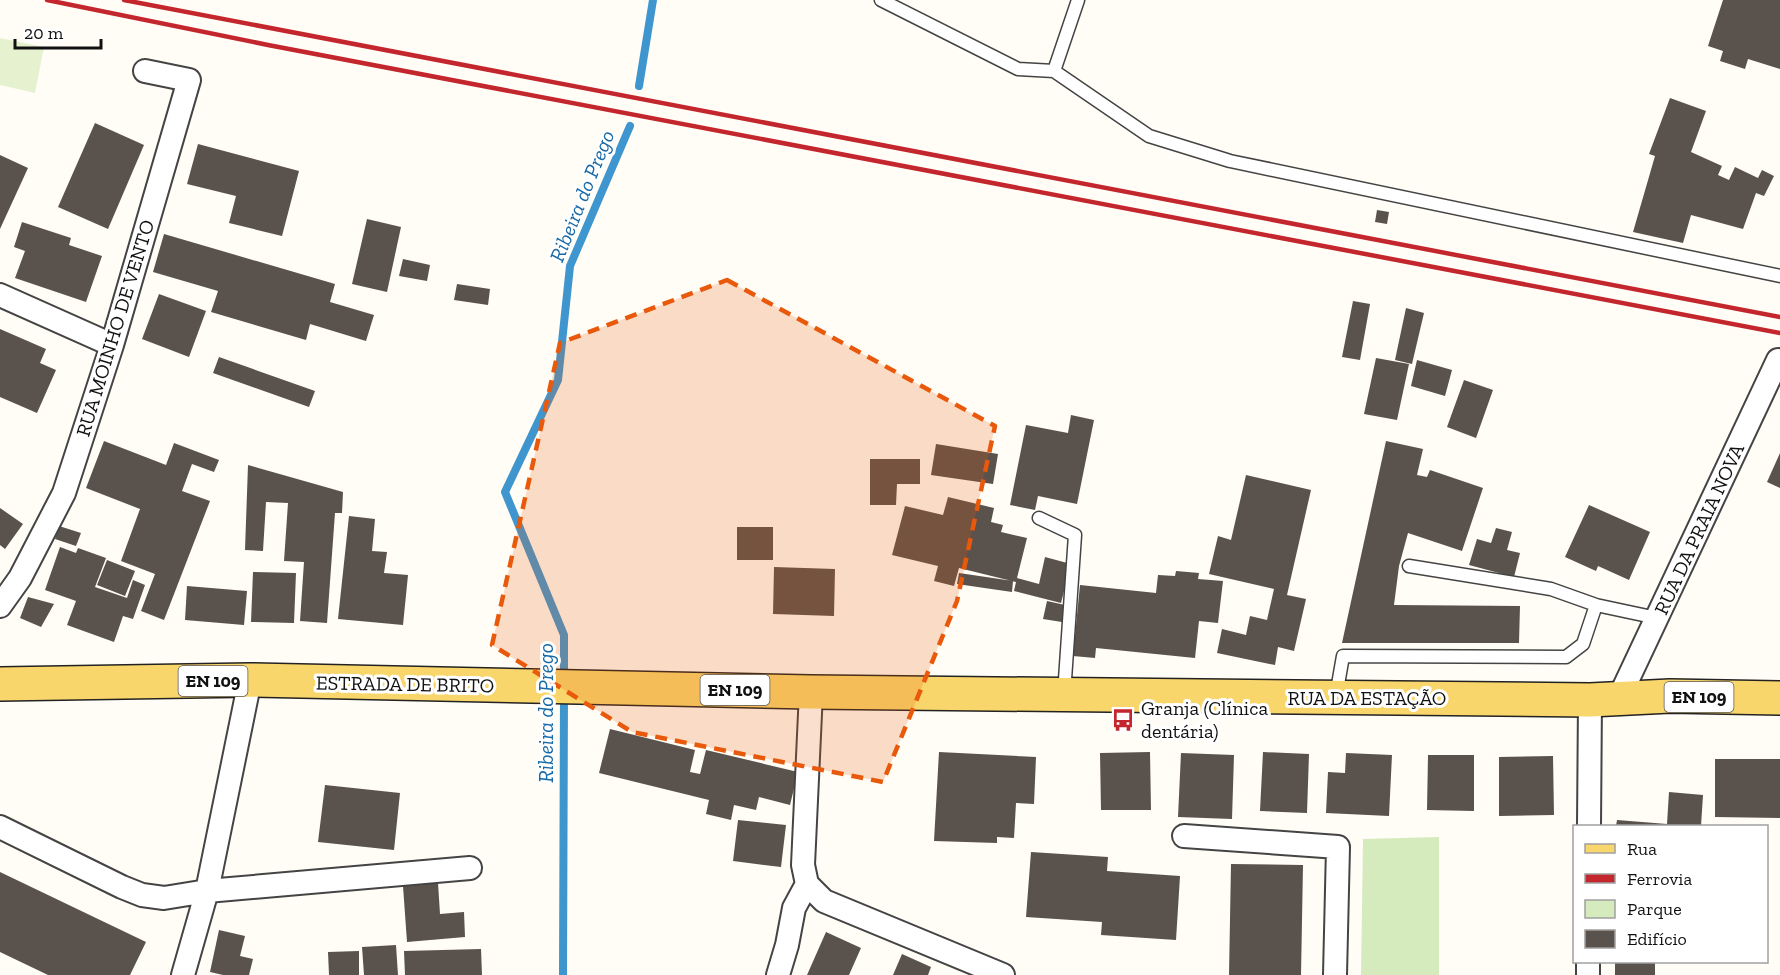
<svg xmlns="http://www.w3.org/2000/svg" width="1780" height="975" font-family="'Zilla Slab',serif">
  <style>
    .green { fill: #d5ebbd }
    .pitch { fill: #e6f2cf }
    .lines { fill: none; stroke-linecap: round; stroke-linejoin: round }
    .stream { stroke: #3f96cf; stroke-width: 8 }
    .building { fill: #5a524d }
    .service-casing { stroke: #444; stroke-width: 15 }
    .minor-casing { stroke: #444; stroke-width: 26 }
    .primary-casing { stroke: #222; stroke-width: 36 }
    .service { stroke: #fff; stroke-width: 12 }
    .minor { stroke: #fff; stroke-width: 22 }
    .primary { stroke: #f9d66b; stroke-width: 33 }
    .rail { stroke: #c4262e; stroke-width: 4.5 }
    .marked { fill: #e8590c; fill-opacity: 0.2; stroke: #e8590c; stroke-width: 4.5; stroke-dasharray: 12 8; stroke-linejoin: round }
    .labels { text-anchor: middle; stroke-width: 6; stroke-linejoin: round; paint-order: stroke }
    .shield { fill: #fff; stroke: #585858; stroke-width: 1.5 }
    .shield-label { font-size: 18px; font-weight: bold; fill: #111 }
    .street-label { font-size: 20px; fill: #111; stroke: #fff }
    .poi-label { font-size: 20px; fill: #111; stroke: #fff; text-anchor: start }
    .water-label { font-size: 21px; font-style: italic; fill: #1768a6; stroke: #fff }
  </style>
  <rect width="100%" height="100%" fill="#fffdf5"/>
  <path class="green" d="M1439,837V975H1361L1363,839Z"/>
  <path class="pitch" d="M0,38L44,47L35,93L0,85Z"/>
  <g class="lines">
    <path class="stream" d="M639,86L653,0
      M564,681V635L505,492L558,380L570,266L630,126
      M563,975L564,693"/>
  </g>
  <path class="building" d="M1723,0H1780V69L1748,59L1745,69L1720,61L1723,51L1708,46Z
    M1670,98L1706,111L1691,152L1722,166L1718,175L1729,180L1735,167L1758,178L1762,170L1774,176L1764,196L1756,193L1743,229L1691,215L1683,243L1633,232L1655,156L1649,154Z
    M95,123L144,145L108,229L58,207Z
    M198,144L299,171L282,236L229,223L236,196L187,184Z
    M0,155L28,168L0,229Z
    M1377,210L1389,212L1387,224L1375,222Z
    M367,219L401,227L387,292L352,284Z
    M22,222L71,238L69,245L102,256L86,302L15,278L25,251L14,247Z
    M164,234L335,284L330,302L374,315L366,341L310,324L306,340L211,312L218,291L153,272Z
    M403,259L430,265L427,281L399,276Z
    M457,284L490,289L488,305L454,300Z
    M159,294L206,311L189,357L142,339Z
    M1353,301L1370,304L1360,360L1342,357Z
    M1406,308L1424,313L1412,364L1395,360Z
    M0,329L46,349L40,363L56,370L37,413L0,397Z
    M219,357L315,391L309,407L213,373Z
    M1376,358L1409,364L1397,420L1364,414Z
    M1417,360L1452,370L1445,396L1411,386Z
    M1464,380L1493,390L1476,438L1447,427Z
    M1071,415L1094,420L1077,504L1038,496L1035,510L1010,505L1026,425L1068,433Z
    M104,441L166,465L174,443L219,460L214,472L192,464L182,491L210,501L164,620L141,611L155,574L121,561L140,509L86,488Z
    M1386,441L1423,449L1417,475L1427,477L1430,470L1483,488L1462,551L1408,533L1399,566L1394,605L1520,606L1519,643H1342Z
    M936,444L998,454L993,484L931,475Z
    M1780,453V488L1767,482Z
    M870,459H920V484H897L896,505H870Z
    M248,465L343,492L342,513H335L327,623L300,621L304,562L284,561L288,503L266,502L263,551L245,550Z
    M1246,475L1311,490L1287,595L1306,599L1294,651L1278,647L1275,665L1217,653L1222,629L1246,635L1250,616L1267,620L1274,589L1209,574L1218,536L1231,540Z
    M948,497L994,508L991,522L1003,525L1001,532L1027,538L1017,578L1039,584L1045,557L1071,564L1061,603L1014,591L1016,582L959,568L954,586L934,581L938,566L892,555L905,506L943,515Z
    M1589,505L1650,532L1629,580L1598,566L1596,571L1565,557Z
    M0,508L23,524L5,549L0,545Z
    M349,516L375,519L372,551L387,552L384,573L408,575L403,625L338,619Z
    M59,526L81,533L76,546L55,539Z
    M737,527H773V560H737Z
    M1496,528L1512,532L1507,550L1520,553L1514,577L1469,565L1477,539L1491,543Z
    M60,547L76,553L78,548L106,558L95,587L127,598L133,580L145,585L133,619L123,616L114,642L67,625L76,601L45,590Z
    M107,560L135,571L125,596L97,585Z
    M774,567L835,569L834,616L773,614Z
    M1176,571L1199,573L1198,579L1223,581L1218,623L1199,621L1195,658L1096,648L1095,658L1073,656L1080,585L1156,593L1158,575L1175,576Z
    M253,572L296,573L294,623L251,622Z
    M959,573L1013,581L1012,592L957,584Z
    M187,586L247,591L244,625L185,620Z
    M28,597L54,604L41,627L20,618Z
    M1047,601L1065,605L1062,622L1043,619Z
    M610,729L695,750L690,772L700,774L706,750L798,772L790,805L759,797L756,810L734,805L731,820L706,814L709,800L599,773Z
    M939,752L1036,757L1034,804L1016,803L1014,838L997,837V843L934,841Z
    M1150,752L1151,810H1101L1100,753Z
    M1263,752L1309,754L1307,813L1260,811Z
    M1181,753L1234,755L1232,819L1178,817Z
    M1346,753L1392,755L1389,816L1326,813L1328,772L1345,773Z
    M1428,755H1474V811L1427,810Z
    M1553,756L1554,815L1499,816V757Z
    M1715,759H1780V818L1715,817Z
    M325,785L400,793L394,850L318,842Z
    M1669,792L1703,795L1701,826H1616L1617,820L1667,824Z
    M738,820L786,825L781,867L733,861Z
    M1031,852L1108,857L1107,871L1180,876L1176,940L1101,935L1102,922L1026,917Z
    M1231,864L1303,865L1301,975H1229Z
    M0,872L146,942L130,975H48L0,952Z
    M438,883L440,914L464,912L465,937L407,942L403,886Z
    M219,930L245,936L240,956L253,959L249,975H223L210,972Z
    M826,932L861,948L849,975H807Z
    M396,945L398,975H364L362,947Z
    M481,949L482,975H405L404,951Z
    M359,951V975H329L328,952Z
    M902,954L931,967L928,975H893Z
    M1615,962H1655V975H1615Z"/>
  <g class="lines">
    <g class="service-casing">
      <path id="service" d="M881,0L1018,69L1054,71
        M1078,0L1054,71L1149,136L1230,161L1780,276
        M1039,518L1075,535L1064,694
        M1409,566L1551,589L1596,605
        M1336,696L1343,656L1566,657L1583,644L1596,605L1657,618"/>
    </g>
    <g class="minor-casing">
      <path id="minor" d="M0,295L112,345
        M0,606L20,578L64,493L112,345L189,80L145,71
        M811,692L803,865L807,884L824,901L1003,975
        M1619,698L1778,360
        M1589,826L1590,700
        M0,827L122,887L142,895L164,898L207,891L470,868
        M1184,836L1338,847L1335,975
        M183,975L207,891L250,680
        M778,975L787,945L794,908L807,884
        M1588,975V962"/>
    </g>
    <g class="primary-casing">
      <path id="primary" d="M0,684L250,680L811,692L1590,700L1670,696L1780,698"/>
    </g>
    <use href="#service" class="service"/>
    <use href="#minor" class="minor"/>
    <use href="#primary" class="primary"/>
    <path class="rail" d="M47,0L268,45L1780,333
      M124,0L1780,317"/>
  </g>
  <path class="marked" d="M727,280L995,426L957,601L883,782L632,732L492,645L560,343Z"/>
  <defs>
    <g id="bus-bare" transform="scale(1.8)"><path d="M-5-6H5V4H4V6H2V4H-2V6H-4V4H-5ZM-3.5-4V0h7V-4ZM-3.5 1.2v1.5H-2V1.2ZM2 1.2v1.5H3.5V1.2Z" fill="#c4262e" stroke="#fff" stroke-width="2.5" paint-order="stroke"/></g>
  </defs>
  <g fill-rule="evenodd">
    <use href="#bus-bare" x="1123" y="720"/>
  </g>
  <g class="labels">
    <g class="shield">
      <rect x="178.5" y="666" width="69" height="30" rx="4.5"/>
      <rect x="700.5" y="675" width="69" height="30" rx="4.5"/>
      <rect x="1664.5" y="682" width="69" height="30" rx="4.5"/>
    </g>
    <g class="shield-label">
      <text x="213" y="687">EN 109</text>
      <text x="735" y="696">EN 109</text>
      <text x="1699" y="703">EN 109</text>
    </g>
    <g class="street-label">
      <text transform="translate(115 328) rotate(-73)" y="7">RUA MOINHO DE VENTO</text>
      <text transform="translate(1699 529) rotate(-65)" y="7">RUA DA PRAIA NOVA</text>
      <text transform="translate(405 684) rotate(1)" y="7">ESTRADA DE BRITO</text>
      <text x="1367" y="705">RUA DA ESTAÇÃO</text>
    </g>
    <g class="poi-label">
      <text x="1141" y="715">Granja (Clínica<tspan x="1141" dy="23">dentária)</tspan></text>
    </g>
    <g class="water-label">
      <text transform="translate(582 196) rotate(-68)" y="7">Ribeira do Prego</text>
      <text transform="translate(546 713) rotate(-90)" y="7">Ribeira do Prego</text>
    </g>
  </g>
  <rect x="1573" y="825" width="195" height="138" fill="#ffffff" stroke="#a0a0a0" stroke-width="1.5"/>
  <rect x="1585" y="844" width="30" height="9" fill="#f9d66b" stroke="#a0a0a0" stroke-width="1.5"/>
  <text x="1627" y="855" font-size="18" fill="#111111">Rua</text>
  <rect x="1585" y="874" width="30" height="9" fill="#c4262e" stroke="#a0a0a0" stroke-width="1.5"/>
  <text x="1627" y="885" font-size="18" fill="#111111">Ferrovia</text>
  <rect x="1585" y="900" width="30" height="18" fill="#d5ebbd" stroke="#a0a0a0" stroke-width="1.5"/>
  <text x="1627" y="915" font-size="18" fill="#111111">Parque</text>
  <rect x="1585" y="930" width="30" height="18" fill="#5a524d" stroke="#a0a0a0" stroke-width="1.5"/>
  <text x="1627" y="945" font-size="18" fill="#111111">Edifício</text>
  <path d="M15 39v9h86v-9" fill="none" stroke="#111111" stroke-width="3"/>
  <text x="24" y="39" font-size="18" fill="#111111" stroke="#ffffff" stroke-width="4.5" paint-order="stroke">20 m</text>
</svg>
